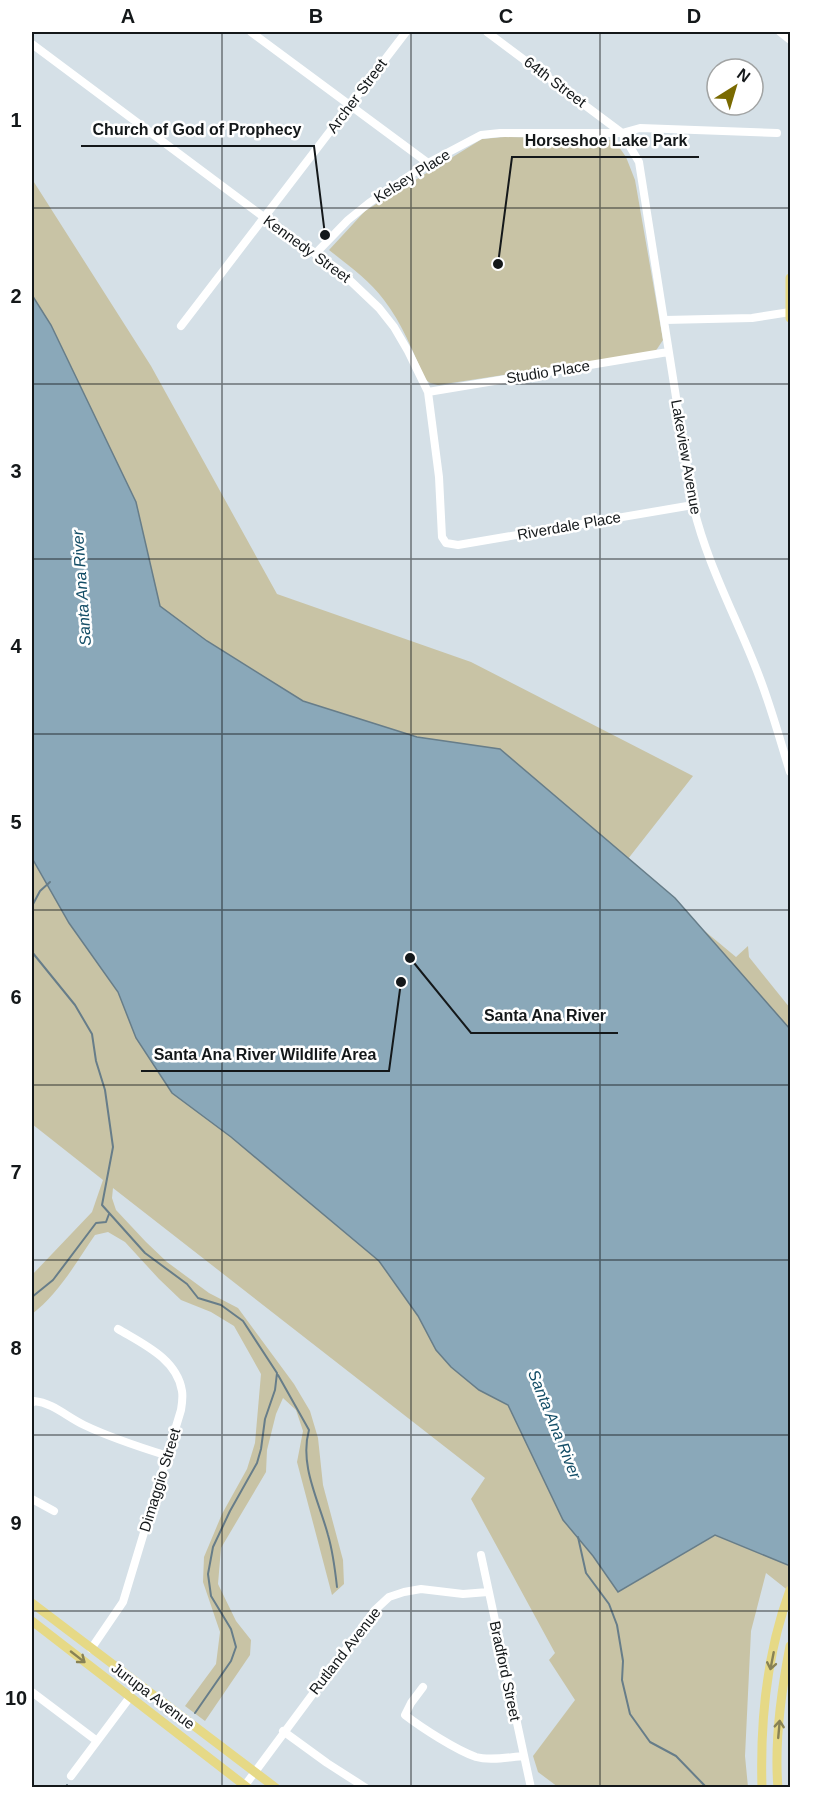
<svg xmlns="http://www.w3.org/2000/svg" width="822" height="1819" font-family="Arial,sans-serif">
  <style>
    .green { fill: #c8c3a5 }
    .water { fill: #8aa8b9; stroke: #677d89; stroke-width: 1.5 }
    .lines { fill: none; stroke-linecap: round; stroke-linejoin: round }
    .stream { stroke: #677d89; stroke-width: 2 }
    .minor { stroke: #fff; stroke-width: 8 }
    .major { stroke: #e6d986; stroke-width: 9 }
    .oneway { stroke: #888255 }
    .grid { fill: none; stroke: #14181a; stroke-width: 1.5; stroke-opacity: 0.55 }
    .labels { text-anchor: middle; stroke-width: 5; stroke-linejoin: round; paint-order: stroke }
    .street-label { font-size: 15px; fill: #14181a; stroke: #fff }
    .water-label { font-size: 16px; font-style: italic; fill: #144e67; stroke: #fff }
    .leader { fill: none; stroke: #14181a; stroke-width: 2 }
    .callout-dot { fill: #14181a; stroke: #fff; stroke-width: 2 }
    .callout-label { font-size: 16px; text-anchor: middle; font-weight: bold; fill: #14181a; stroke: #fff; stroke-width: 5; stroke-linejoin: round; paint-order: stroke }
    .neatline { fill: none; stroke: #14181a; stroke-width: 2 }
    .grid-label { font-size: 20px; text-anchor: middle; font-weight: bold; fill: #14181a }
  </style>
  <rect width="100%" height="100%" fill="#d5e0e7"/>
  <path class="green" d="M505,137L614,140L626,157L635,180L663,340L655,352L438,385L430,383L425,379C413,352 402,323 384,300C369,280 348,265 329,250L365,211L482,139Z
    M32,179L151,366L277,594L471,662L693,776L624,864L736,957L748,946L749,957L790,1008V1592L766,1573L751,1631L745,1756L748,1787H558L538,1772L533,1756L575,1700L549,1660L555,1653L471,1499L485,1478L113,1188L112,1198L116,1210L146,1242L167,1262L209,1293L238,1308L294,1384L310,1411L318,1438L323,1485L343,1560L344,1584L332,1595L297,1462L303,1431L296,1410L283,1398L276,1414L267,1450L266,1472L221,1548L218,1584L236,1621L251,1640L250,1655L205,1721L185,1706L216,1664L220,1632L203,1582L204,1557L222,1514L247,1469L255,1443L261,1374L234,1326L211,1312L181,1300L159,1279L125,1242L108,1232L95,1235C77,1261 58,1295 32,1314V1275L92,1212L103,1180L32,1124Z"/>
  <path class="water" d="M32,295L51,325L136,502L160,606L207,641L303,701L417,737L500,749L675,898L790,1029V1566L715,1535L618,1592L593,1556L563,1520L508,1405L479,1390L451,1367L436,1350L418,1316L379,1261L231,1137L172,1093L136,1038L118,992L69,923L32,858Z"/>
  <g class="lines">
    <path class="stream" d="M32,906L40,891L50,882
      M32,952L75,1005L92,1034L96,1061L105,1090L113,1147L102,1205L145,1253L187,1284L198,1298L221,1305L243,1321L277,1373L275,1390L265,1419L261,1449L257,1463L230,1511L213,1547L208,1574L211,1596L231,1629L236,1647L231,1661L195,1713
      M32,1297L53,1280L96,1223L106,1222L109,1214
      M278,1375L309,1430C299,1465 319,1501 328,1535C333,1552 335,1569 337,1587
      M578,1537L586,1573L609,1604L617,1625L623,1661L622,1680L630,1714L650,1742L676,1756L707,1788
      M65,1788L67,1785"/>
    <path class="minor" d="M251,32L428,163
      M487,32L622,133L639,162L693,505C707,565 737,618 759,676C771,707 780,740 790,772
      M780,32L790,40
      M32,44L265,218L339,270L379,308L394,327L408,351L428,392L439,477L442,537L446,543L458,545L693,505
      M315,254L348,220L369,203L428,163L481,135L500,133H622L640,128L777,133
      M665,320L752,318L790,312
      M181,326L406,32
      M428,392L668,352
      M32,1403L34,1401C53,1403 67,1417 84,1425C111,1438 139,1447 168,1456
      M32,1499L54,1511
      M481,1555L531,1788
      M91,1649L123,1602L181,1410C182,1404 183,1397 182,1391C177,1359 143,1344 118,1329
      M423,1687L411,1703L405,1715C422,1728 456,1750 476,1757C490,1761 509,1757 524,1756
      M32,1692L97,1741
      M283,1731L327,1763L366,1788
      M71,1776L130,1697
      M243,1788L375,1610L389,1597L404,1592L421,1589L463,1594L488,1592"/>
    <path class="major" d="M790,278V318
      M32,1603L276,1788
      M32,1621L248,1788
      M762,1788C760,1722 767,1652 790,1590
      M778,1788C774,1741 781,1692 790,1646"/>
  </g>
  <defs><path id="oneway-shaft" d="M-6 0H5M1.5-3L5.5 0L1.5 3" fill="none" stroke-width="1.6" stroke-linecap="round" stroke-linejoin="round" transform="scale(1.5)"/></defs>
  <g class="oneway">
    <use href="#oneway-shaft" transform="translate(78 1657) rotate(38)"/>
    <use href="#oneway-shaft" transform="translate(772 1661) rotate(101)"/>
    <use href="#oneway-shaft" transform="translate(779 1729) rotate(-85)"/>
  </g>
  <path class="grid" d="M222,32V1788M411,32V1788M600,32V1788M32,208H790M32,384H790M32,559H790M32,734H790M32,910H790M32,1085H790M32,1260H790M32,1435H790M32,1611H790"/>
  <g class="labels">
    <g class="street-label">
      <text transform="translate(555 82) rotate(37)" y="5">64th Street</text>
      <text transform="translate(357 96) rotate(-53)" y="5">Archer Street</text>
      <text transform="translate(412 176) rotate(-32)" y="5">Kelsey Place</text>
      <text transform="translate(307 249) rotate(36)" y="5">Kennedy Street</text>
      <text transform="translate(548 372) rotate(-9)" y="5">Studio Place</text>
      <text transform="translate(686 457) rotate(80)" y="5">Lakeview Avenue</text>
      <text transform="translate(569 526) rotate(-10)" y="5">Riverdale Place</text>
      <text transform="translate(160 1480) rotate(-73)" y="5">Dimaggio Street</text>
      <text transform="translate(345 1651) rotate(-52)" y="5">Rutland Avenue</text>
      <text transform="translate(505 1671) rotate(78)" y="5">Bradford Street</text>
      <text transform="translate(153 1696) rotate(37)" y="5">Jurupa Avenue</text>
    </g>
    <g class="water-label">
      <text transform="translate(81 588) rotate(-94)" y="6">Santa Ana River</text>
      <text transform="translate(555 1424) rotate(68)" y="6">Santa Ana River</text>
    </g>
  </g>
  <path class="leader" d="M325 235L314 146H81M498 264L512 157H699M410 958L471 1033H618M401 982L389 1071H141"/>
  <g class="callout-dot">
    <circle cx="325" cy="235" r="6"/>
    <circle cx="498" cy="264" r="6"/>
    <circle cx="410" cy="958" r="6"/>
    <circle cx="401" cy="982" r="6"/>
  </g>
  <g class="callout-label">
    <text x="197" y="135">Church of God of Prophecy</text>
    <text x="606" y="146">Horseshoe Lake Park</text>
    <text x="545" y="1021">Santa Ana River</text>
    <text x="265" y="1060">Santa Ana River Wildlife Area</text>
  </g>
  <rect width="822" height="1819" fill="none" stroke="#ffffff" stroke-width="66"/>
  <g transform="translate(735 87) rotate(37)"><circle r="28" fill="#ffffff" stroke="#a1a3a3" stroke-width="1.5"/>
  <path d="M0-4.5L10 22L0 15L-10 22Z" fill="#7a6a01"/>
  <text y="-9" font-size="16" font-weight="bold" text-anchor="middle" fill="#14181a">N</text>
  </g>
  <rect x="33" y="33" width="756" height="1753" class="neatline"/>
  <g class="grid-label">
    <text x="128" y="23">A</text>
    <text x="316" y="23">B</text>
    <text x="506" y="23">C</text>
    <text x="694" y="23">D</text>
    <text x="16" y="127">1</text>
    <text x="16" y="303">2</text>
    <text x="16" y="478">3</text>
    <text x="16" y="653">4</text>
    <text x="16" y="829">5</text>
    <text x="16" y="1004">6</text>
    <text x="16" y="1179">7</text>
    <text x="16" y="1355">8</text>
    <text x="16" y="1530">9</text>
    <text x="16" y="1705">10</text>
  </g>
</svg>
